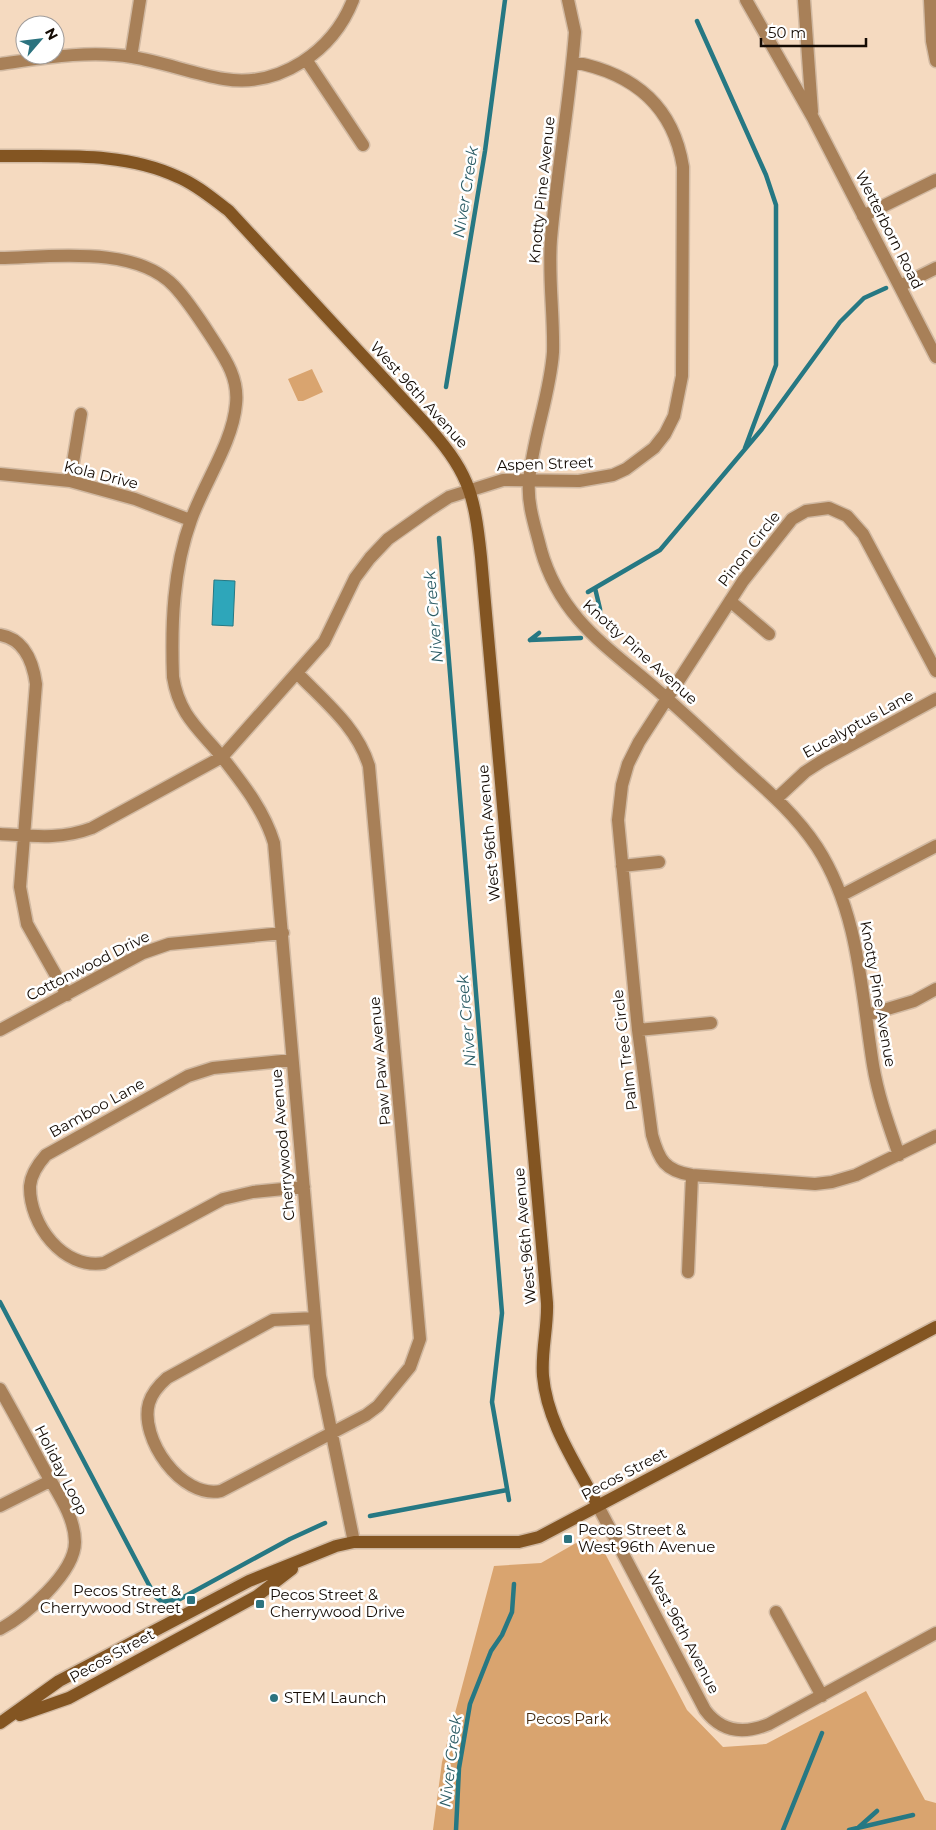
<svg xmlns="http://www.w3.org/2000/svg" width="936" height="1830" font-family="Montserrat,sans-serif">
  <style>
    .green { fill: #d9a46f }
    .water { fill: #2ea6ba; stroke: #267883 }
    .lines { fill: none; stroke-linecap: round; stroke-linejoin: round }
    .stream { stroke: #267883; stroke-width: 4.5 }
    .street-casing { stroke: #d1b9a2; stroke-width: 15 }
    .secondary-casing { stroke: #d1b9a2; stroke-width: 15 }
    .street { stroke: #a88058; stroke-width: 12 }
    .secondary { stroke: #835522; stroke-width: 12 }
    .poi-dot { fill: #2c737f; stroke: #fff; stroke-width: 2 }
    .labels { text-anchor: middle; stroke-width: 5; stroke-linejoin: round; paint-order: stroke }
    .street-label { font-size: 15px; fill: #140b04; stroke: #fff }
    .poi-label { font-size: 15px; fill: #140b04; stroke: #fff; text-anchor: start }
    .park-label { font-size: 15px; fill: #442b11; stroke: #fff }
    .water-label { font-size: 16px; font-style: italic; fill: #2e5e67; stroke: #fff }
  </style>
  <rect width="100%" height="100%" fill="#f5dac0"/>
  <path class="green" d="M312,369L323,392L303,401H298L288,379Z
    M590,1535L598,1540L687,1710L723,1747L766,1744L866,1691L925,1800L936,1803V1830H433L442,1762L494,1566L541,1563Z"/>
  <path class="water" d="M214,580L235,581L233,626L212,625Z"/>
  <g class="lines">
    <path class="stream" d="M697,21L766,175L776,205V365L745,448
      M446,387L485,151L505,0
      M439,538L502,1313L492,1402L509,1500
      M595,588L600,609V617
      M588,592L660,550L762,429L840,322L864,298L886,288
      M530,640L581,638
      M530,640L539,633
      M0,1302L149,1585L156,1597L162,1602L180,1599L290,1539L325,1523
      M370,1516L507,1490
      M859,1827L877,1811
      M456,1830L459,1768L470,1704L491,1651L502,1635L512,1612L514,1584
      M783,1830L822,1733
      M849,1830L913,1815"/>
    <g class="street-casing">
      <path id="street" d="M568,0L575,32C570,101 557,170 551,239C548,276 554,315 553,352C550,396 532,439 529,482C527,505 536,529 541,550C560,617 606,646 655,688C684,713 711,739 739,765C767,790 796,815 817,847C859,912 861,990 873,1065C878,1096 889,1126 899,1155
        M746,0L813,118L936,357
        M804,0L812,112
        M930,0L932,41L936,61
        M131,57L140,0
        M307,61L363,145
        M0,64C43,58 89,50 132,57C163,62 193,74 224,79C280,88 333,51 353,0
        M863,216L936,180
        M0,258C52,257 135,245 174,286C188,301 199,318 210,335C224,357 239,377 236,404C233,442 204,483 191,520C173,569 171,625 173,677C179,715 199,729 222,757C243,784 264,810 274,843L320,1376L354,1542
        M900,286L936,268
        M0,474L70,481L135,499L190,520
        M70,481L81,414
        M730,601L769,634
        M0,635C24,639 33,662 36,684L20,887L27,924L67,995
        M936,671L863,534L847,516L829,508L806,511L792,519L743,581L639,742L628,764L622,785L618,820L638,1030L652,1135C659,1160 665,1171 692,1175L815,1184L832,1182L856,1175L936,1136
        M297,673C325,702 357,727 369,766L420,1339L410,1367L378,1406L366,1415L221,1491C181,1499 139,1438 149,1403C152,1393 159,1385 167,1378L273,1320L315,1318
        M776,799L805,772L822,761L936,699
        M0,834C33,836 60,840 92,828L222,757L324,642L355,578L370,558L388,539L429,510L449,497L503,480L579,481L613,475L626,469L654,448L665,434L674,416L682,376L683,167C673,104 632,73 573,62
        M622,866L659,862
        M842,895L936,846
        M867,1015L914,1001L936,989
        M0,1030L143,953L169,944L283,933
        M638,1030L711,1023
        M292,1060L213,1068L188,1076L46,1155C38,1164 31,1174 30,1186C29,1224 63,1270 104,1263L223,1199L253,1192L304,1187
        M688,1272L692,1175
        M0,1389C15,1415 29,1442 44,1469C56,1491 75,1516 75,1542C75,1573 25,1616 0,1629
        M0,1506L50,1481
        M598,1506L705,1710C722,1733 745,1734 769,1724L936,1633
        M776,1612L822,1696"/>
    </g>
    <g class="secondary-casing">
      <path id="secondary" d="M0,156C59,157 123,151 178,177C197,185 213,199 229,211L423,421C468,471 474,490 481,557L547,1303C548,1327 541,1351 543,1376C547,1423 577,1465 598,1506
        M20,1715L69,1698L257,1596L292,1569
        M0,1723L59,1681L249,1581L336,1546L354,1542H519L539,1537L936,1327"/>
    </g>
    <use href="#street" class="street"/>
    <use href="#secondary" class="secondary"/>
  </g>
  <g class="poi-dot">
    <rect x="563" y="1534" width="10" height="10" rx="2.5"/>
    <rect x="186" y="1595" width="10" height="10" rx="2.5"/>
    <rect x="255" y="1599" width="10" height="10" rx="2.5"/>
    <circle cx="274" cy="1698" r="5"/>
  </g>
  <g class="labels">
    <g class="street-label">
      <text transform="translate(542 190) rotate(-84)" y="5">Knotty Pine Avenue</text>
      <text transform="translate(889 230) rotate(63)" y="5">Wetterborn Road</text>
      <text transform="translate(419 395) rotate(48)" y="5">West 96th Avenue</text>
      <text transform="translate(545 464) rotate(-2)" y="5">Aspen Street</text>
      <text transform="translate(101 475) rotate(14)" y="5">Kola Drive</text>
      <text transform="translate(749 549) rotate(-52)" y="5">Pinon Circle</text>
      <text transform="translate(640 652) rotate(42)" y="5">Knotty Pine Avenue</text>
      <text transform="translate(858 724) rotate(-29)" y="5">Eucalyptus Lane</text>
      <text transform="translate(489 833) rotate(-95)" y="5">West 96th Avenue</text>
      <text transform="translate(88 966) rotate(-27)" y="5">Cottonwood Drive</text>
      <text transform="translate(878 994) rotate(80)" y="5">Knotty Pine Avenue</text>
      <text transform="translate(625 1050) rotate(-97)" y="5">Palm Tree Circle</text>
      <text transform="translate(380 1061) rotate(-95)" y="5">Paw Paw Avenue</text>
      <text transform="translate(97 1108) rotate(-29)" y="5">Bamboo Lane</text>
      <text transform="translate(283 1145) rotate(-95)" y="5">Cherrywood Avenue</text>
      <text transform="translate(525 1236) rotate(-95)" y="5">West 96th Avenue</text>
      <text transform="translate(61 1470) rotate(63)" y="5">Holiday Loop</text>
      <text transform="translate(624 1474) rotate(-28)" y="5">Pecos Street</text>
      <text transform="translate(683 1632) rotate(62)" y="5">West 96th Avenue</text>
      <text transform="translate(112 1656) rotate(-29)" y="5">Pecos Street</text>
    </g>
    <g class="poi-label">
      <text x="578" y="1535">Pecos Street &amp;<tspan x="578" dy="17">West 96th Avenue</tspan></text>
      <text x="181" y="1596" text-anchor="end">Pecos Street &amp;<tspan x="181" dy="17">Cherrywood Street</tspan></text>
      <text x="270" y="1600">Pecos Street &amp;<tspan x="270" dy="17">Cherrywood Drive</tspan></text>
      <text x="284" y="1703">STEM Launch</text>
    </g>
    <g class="park-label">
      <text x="567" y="1724">Pecos Park</text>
    </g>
    <g class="water-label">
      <text transform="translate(465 192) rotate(-81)" y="6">Niver Creek</text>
      <text transform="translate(433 617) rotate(-95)" y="6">Niver Creek</text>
      <text transform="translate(466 1021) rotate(-95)" y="6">Niver Creek</text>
      <text transform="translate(450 1761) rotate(-83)" y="6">Niver Creek</text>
    </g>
  </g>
  <g transform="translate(40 40) rotate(62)"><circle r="24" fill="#ffffff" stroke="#a19d9b"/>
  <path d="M0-4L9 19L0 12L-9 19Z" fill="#2c737f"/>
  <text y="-8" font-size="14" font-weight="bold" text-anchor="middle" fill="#140b04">N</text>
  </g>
  <path d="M761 38v8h105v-8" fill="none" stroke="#140b04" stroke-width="2.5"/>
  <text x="768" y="38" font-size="15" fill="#140b04" stroke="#ffffff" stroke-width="4" paint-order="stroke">50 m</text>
</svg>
